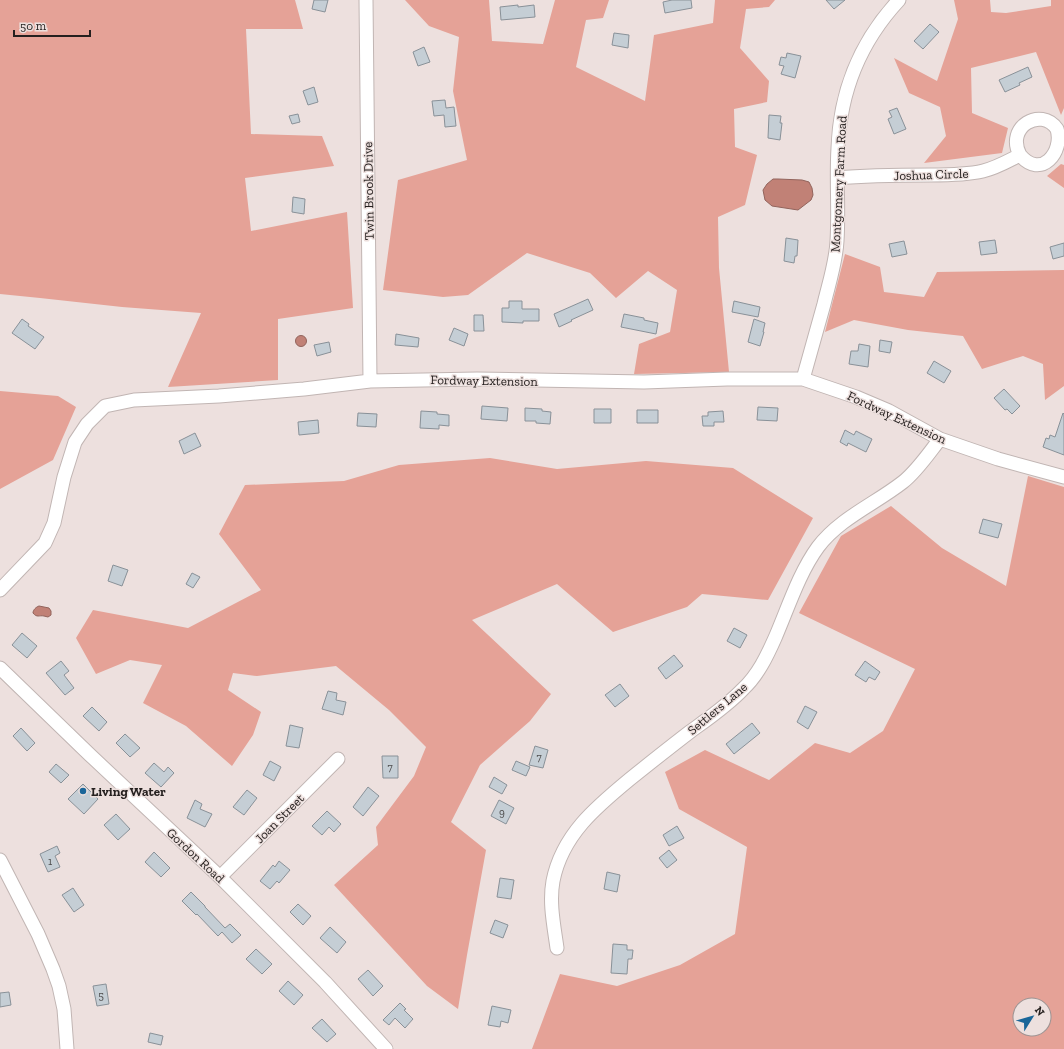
<svg xmlns="http://www.w3.org/2000/svg" width="1064" height="1049" font-family="'Zilla Slab',serif">
  <style>
    .forest { fill: #e5a297; fill-rule: evenodd }
    .water { fill: #c18176; stroke: #92645c }
    .building { fill: #c5ced5; stroke: #899198 }
    .lines { fill: none; stroke-linecap: round; stroke-linejoin: round }
    .minor-casing { stroke: #c1b5b3; stroke-width: 15 }
    .minor { stroke: #fff; stroke-width: 13 }
    .poi-dot { fill: #1a6699; stroke: #ede0de; stroke-width: 1.5 }
    .labels { text-anchor: middle; stroke-width: 3; stroke-linejoin: round; paint-order: stroke }
    .number-label { font-size: 11px; fill: #4d4c4c }
    .street-label { font-size: 13px; fill: #25201f; stroke: #ede0de }
    .poi-label { font-size: 13px; font-weight: bold; fill: #25201f; stroke: #ede0de; text-anchor: start }
  </style>
  <rect width="100%" height="100%" fill="#ede0de"/>
  <path class="forest" d="M0,0H295L303,29H246L251,134L322,136L334,166L245,178L251,231L347,212L353,308L278,319V380L168,387L201,313L122,307L40,298L0,294Z
    M405,0H489L492,41L543,44L555,0H609L603,18L586,20L576,67L645,101L654,35L713,23L715,0H775L769,7L746,9L740,48L769,81L767,102L734,109L735,147L757,155L745,205L718,217L719,268L729,372L634,374L639,344L670,332L677,290L648,271L616,298L590,273L527,253L468,295L443,297L383,290L398,180L467,160L453,91L459,37L429,26Z
    M954,0H990L991,12L1006,13L1051,6V0H1064V108L1061,115L1036,52L971,68L972,113L1008,128L1002,153L924,163L946,136L940,107L909,93L894,58L937,81L958,19Z
    M1061,164L1064,165V188L1047,176Z
    M845,254L880,267L884,292L924,297L937,272L1064,270V386L1045,400L1043,364L1023,356L982,369L963,336L908,330L854,320L825,332Z
    M0,391L58,396L76,407L53,460L0,489Z
    M490,458L557,469L646,461L733,468L813,518L768,600L702,594L687,607L613,632L557,584L472,620L551,694L530,721L480,765L451,822L486,850L467,955L458,1009L427,986L334,885L378,845L376,827L414,776L426,747L389,710L336,666L257,676L233,673L228,690L261,712L253,735L232,766L186,726L143,703L162,665L130,660L96,674L76,638L93,610L188,628L261,590L219,534L245,485L344,481L399,465Z
    M1028,476L1064,487V1049H532L560,974L617,986L680,965L735,934L747,847L679,809L665,772L705,750L769,780L815,743L850,753L883,731L915,669L799,613L841,536L891,506L942,548L1006,586ZM1020,1005H1044V1029H1020Z"/>
  <path class="water" d="M773,179H778L802,180L809,182L812,188L813,195L811,200L798,210L772,206L765,200L763,190L767,184Z
    M295.5 341a5.5 5.5 0 1 1 11 0a5.5 5.5 0 1 1-11 0Z
    M39,606L49,608L51,611V615L48,617C47,617 45,616 44,616C39,615 37,618 33,613C33,610 36,607 39,606Z"/>
  <path class="building" d="M314,0H328L325,12L312,9Z
    M672,0H691L692,8L665,13L663,2Z
    M826,0H845L834,9Z
    M518,5V7L534,5L535,17L501,20L500,7Z
    M930,24L939,32L923,49L914,41Z
    M614,33L629,35L628,48L612,45Z
    M424,47L430,62L418,66L413,52Z
    M787,53L801,56L795,78L781,74L784,66L779,65L781,57L786,58Z
    M1028,67L1032,77L1019,83L1020,85L1005,92L999,80Z
    M314,87L318,102L308,105L303,91Z
    M445,100L446,108L454,107L456,126L445,127L444,115L434,116L432,101Z
    M897,108L906,129L894,134L888,119L892,117L889,111Z
    M298,114L300,122L292,124L289,116Z
    M769,115L781,116L780,123H782L780,140L768,138Z
    M293,197L305,199L304,214L292,212Z
    M786,238L798,240L797,256H795L794,263L784,261Z
    M995,240L997,253L981,255L979,242Z
    M904,241L907,254L892,257L889,244Z
    M1064,243V256L1053,259L1050,247Z
    M588,299L593,310L571,320L572,321L559,327L554,314Z
    M509,301H522V309H539V321H523V323L502,322V308H509Z
    M734,301L760,307L758,317L732,312Z
    M624,314L644,318V320L658,323L656,334L621,327Z
    M474,315H483L484,331H474Z
    M22,319L29,324L28,326L44,337L35,349L12,333Z
    M754,319L765,323L763,332H764L760,346L748,342Z
    M454,328L468,334L464,346L449,340Z
    M396,334L419,338L418,347L395,345Z
    M880,340L892,342L890,353L879,351Z
    M329,342L331,352L317,356L314,345Z
    M859,344L870,346L868,367L849,364L851,351H858Z
    M934,361L951,371L944,383L927,373Z
    M1004,389L1020,406L1012,414L1007,409L1005,410L994,398Z
    M482,406L508,408L507,421L481,419Z
    M758,407L778,408L777,421L757,420Z
    M525,408L542,409V411L551,412L550,424L536,423V421H525Z
    M594,409H611V423H594Z
    M637,410H658V423H637Z
    M421,411L437,412V414L449,415V426L439,425V429L420,428Z
    M723,411L724,422H714V426H703L702,416H708V412Z
    M358,413L377,414L376,427L357,426Z
    M1063,413L1064,414V455L1043,447L1046,438L1049,439L1050,435L1055,437Z
    M318,420L319,433L299,435L298,422Z
    M845,430L854,435L856,431L872,439L866,452L848,443L847,446L840,442Z
    M195,433L201,446L184,454L179,441Z
    M983,519L1002,524L998,538L979,533Z
    M113,565L128,570L122,586L108,581Z
    M192,573L200,577L193,588L186,584Z
    M734,628L747,635L740,648L727,641Z
    M22,633L37,646L27,658L12,645Z
    M674,655L683,666L666,679L658,668Z
    M61,661L69,671L64,675L74,688L65,695L46,673Z
    M865,661L880,672L875,680L869,677L866,682L855,675Z
    M620,684L629,696L615,707L605,695Z
    M328,691L337,693L336,700L346,702L343,715L322,709Z
    M805,706L817,712L808,729L797,722Z
    M92,707L107,722L99,731L83,716Z
    M752,723L760,733L734,754L726,744Z
    M290,725L303,728L299,748L286,746Z
    M21,728L35,743L27,751L13,736Z
    M125,734L140,748L130,757L116,743Z
    M535,746L548,750L543,768L529,765Z
    M382,756H398V778H383Z
    M270,761L281,767L274,781L263,775Z
    M516,761L530,767L526,776L512,770Z
    M154,763L164,772L168,767L174,773L161,787L145,773Z
    M56,764L69,775L61,783L49,772Z
    M494,777L507,785L502,794L489,787Z
    M83,784L98,799L84,814L68,799Z
    M368,787L379,796L363,816L353,807Z
    M247,790L257,798L244,815L233,807Z
    M195,800L202,804L200,809L212,814L205,827L187,818Z
    M499,800L514,808L506,824L491,816Z
    M327,811L341,824L334,832L329,827L322,835L312,826Z
    M116,814L130,829L118,840L104,825Z
    M677,826L684,838L669,846L663,835Z
    M57,846L60,853L55,856L60,867L48,872L40,854Z
    M669,850L677,860L667,868L659,858Z
    M154,852L170,868L161,877L145,862Z
    M279,861L290,870L279,883L277,881L270,889L260,881L273,865L275,867Z
    M607,872L620,875L617,892L604,889Z
    M500,878L514,880L511,899L497,897Z
    M73,888L84,905L74,912L62,895Z
    M191,892L205,906V907L225,928L230,924L241,935L232,943L222,932L218,936L197,914L196,915L182,901Z
    M298,904L311,916L303,925L290,912Z
    M495,920L508,925L503,938L490,933Z
    M330,927L346,942L337,953L320,938Z
    M613,944L627,945V950H633L632,959H628L627,974L611,973Z
    M256,949L272,964L262,974L246,959Z
    M368,970L383,986L373,996L358,979Z
    M288,981L303,995L294,1005L279,991Z
    M106,984L109,1004L97,1006L93,986Z
    M9,992L11,1005L0,1007V993Z
    M400,1003L406,1009L404,1010L413,1019L405,1028L395,1018L389,1025L383,1020Z
    M492,1006L511,1010L508,1023L501,1021L500,1027L488,1025Z
    M322,1019L336,1034L327,1042L312,1028Z
    M150,1033L163,1036L161,1045L148,1042Z"/>
  <g class="lines">
    <g class="minor-casing">
      <path id="minor" d="M366,0L370,381
        M838,178C869,175 900,175 931,175C948,175 966,175 983,171C996,168 1008,161 1020,155C1005,127 1041,106 1057,129C1064,152 1041,180 1020,155
        M803,379C810,354 817,329 824,304C829,283 836,262 837,241C839,210 836,179 838,148C840,91 860,42 899,0
        M0,590L45,543L54,523L64,477L75,442L87,424L105,406L134,400L219,396L304,389L370,381L477,379L644,382L727,379H803L856,397L889,411L940,439L998,459L1064,477
        M0,668L90,755L220,877L325,982L386,1049
        M0,860L38,934L53,969L59,986L64,1009L67,1049
        M220,877L338,759
        M557,948C554,926 549,903 553,881C562,835 596,807 630,779C650,763 670,747 691,731C709,718 728,705 743,689C758,675 767,656 775,638C788,608 799,573 818,547C840,518 875,504 903,482C917,471 929,453 940,439"/>
    </g>
    <use href="#minor" class="minor"/>
  </g>
  <circle class="poi-dot" cx="83" cy="791" r="4"/>
  <g class="labels">
    <g class="number-label">
      <text x="539" y="761">7</text>
      <text x="390" y="771">7</text>
      <text x="502" y="816">9</text>
      <text x="50" y="865">1</text>
      <text x="101" y="999">5</text>
    </g>
    <g class="street-label">
      <text transform="translate(931 174) rotate(-2)" y="5">Joshua Circle</text>
      <text transform="translate(838 184) rotate(-87)" y="5">Montgomery Farm Road</text>
      <text transform="translate(368 191) rotate(-91)" y="5">Twin Brook Drive</text>
      <text transform="translate(484 380) rotate(1)" y="5">Fordway Extension</text>
      <text transform="translate(897 417) rotate(25)" y="5">Fordway Extension</text>
      <text transform="translate(717 708) rotate(-40)" y="5">Settlers Lane</text>
      <text transform="translate(279 818) rotate(-45)" y="5">Joan Street</text>
      <text transform="translate(196 855) rotate(43)" y="5">Gordon Road</text>
    </g>
    <g class="poi-label">
      <text x="91" y="796">Living Water</text>
    </g>
  </g>
  <g transform="translate(1032 1017) rotate(53)"><circle r="19" fill="#ede0de" stroke="#9d9392"/>
  <path d="M0-3L7 15L0 10L-7 15Z" fill="#1a6699"/>
  <text y="-6" font-size="11" font-weight="bold" text-anchor="middle" fill="#25201f">N</text>
  </g>
  <path d="M14 30v6h76v-6" fill="none" stroke="#25201f" stroke-width="2"/>
  <text x="20" y="30" font-size="12" fill="#25201f" stroke="#ede0de" stroke-width="3" paint-order="stroke">50 m</text>
</svg>
